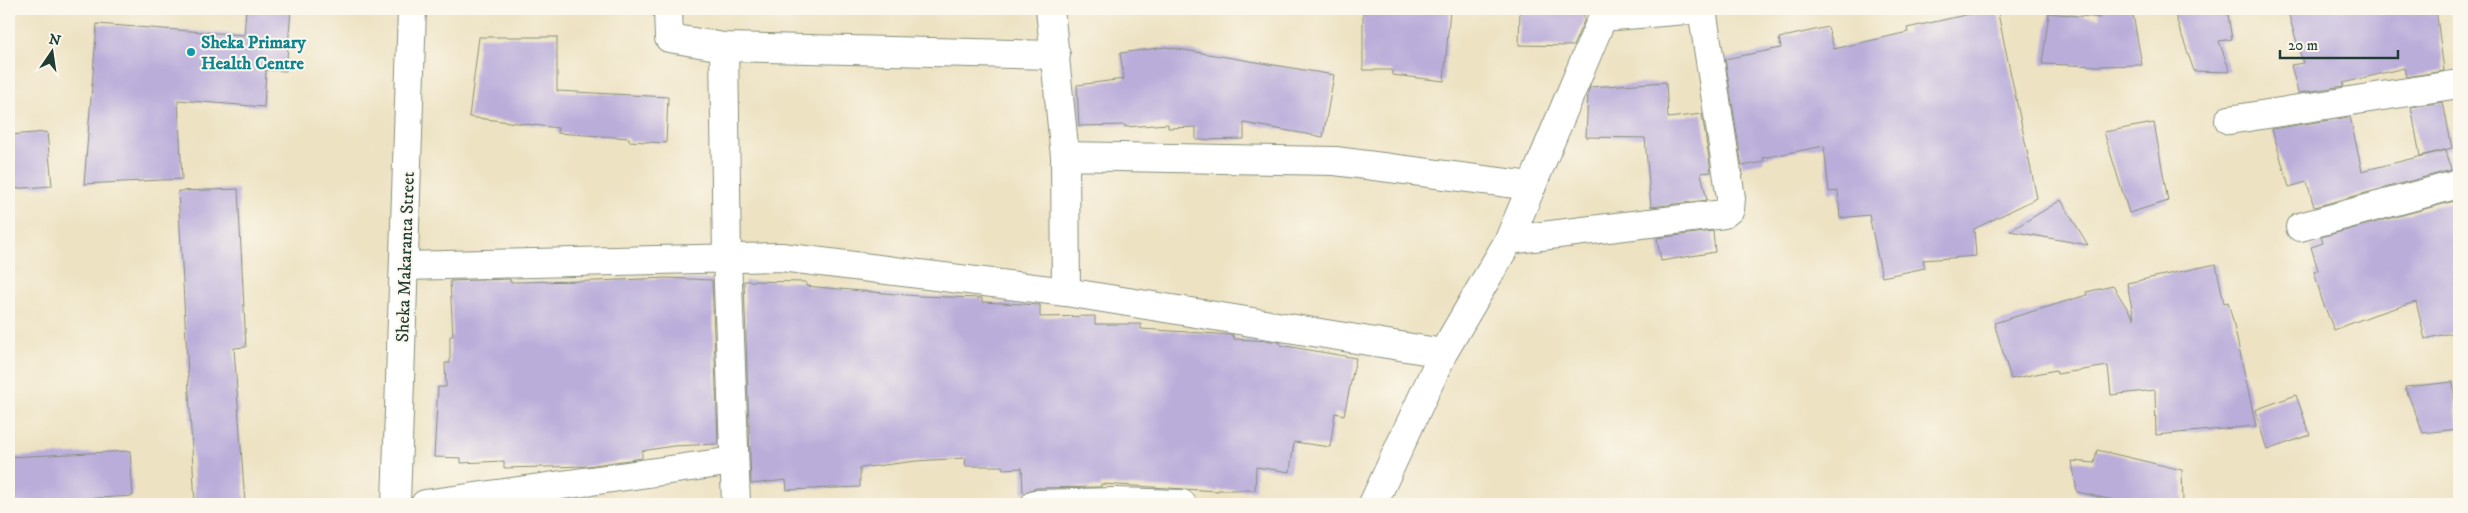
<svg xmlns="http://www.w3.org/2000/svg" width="2468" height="513" font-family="'IM FELL DW Pica',serif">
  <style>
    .building { fill: #baadda }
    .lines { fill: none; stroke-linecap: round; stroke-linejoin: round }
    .minor-casing { stroke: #86907b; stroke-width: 30 }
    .minor { stroke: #fff; stroke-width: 28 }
    .culture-dot { fill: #0f9aa8; stroke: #fbf7ec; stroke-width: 2 }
    .labels { text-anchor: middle; stroke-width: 4; stroke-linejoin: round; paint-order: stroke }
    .culture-label { font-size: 18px; font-weight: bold; fill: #0d838f; stroke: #fbf7ec; text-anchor: start }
    .street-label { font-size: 18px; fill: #1f3d34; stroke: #fbf7ec }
  </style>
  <rect width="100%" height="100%" fill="#fbf7ec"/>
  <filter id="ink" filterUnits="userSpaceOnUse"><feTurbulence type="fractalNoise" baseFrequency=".02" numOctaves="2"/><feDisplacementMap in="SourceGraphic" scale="10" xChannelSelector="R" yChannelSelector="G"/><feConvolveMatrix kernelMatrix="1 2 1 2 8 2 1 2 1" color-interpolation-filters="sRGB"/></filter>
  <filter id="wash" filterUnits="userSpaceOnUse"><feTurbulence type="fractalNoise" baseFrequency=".0096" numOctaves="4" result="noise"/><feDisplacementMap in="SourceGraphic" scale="20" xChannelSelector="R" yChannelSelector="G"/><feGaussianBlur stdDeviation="1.12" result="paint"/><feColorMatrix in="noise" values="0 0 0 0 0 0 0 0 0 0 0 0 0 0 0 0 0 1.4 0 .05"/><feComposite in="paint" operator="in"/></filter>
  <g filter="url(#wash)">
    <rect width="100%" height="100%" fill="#ede2c2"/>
    <g id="blocks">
      <path class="building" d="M246,9H291L286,71L266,70L264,107L178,100L182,179L84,184L97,24L244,35Z
        M1363,9H1450L1444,81L1392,75V70H1363Z
        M1520,9H1584V21L1573,46L1519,45Z
        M1992,9H1997L2037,198L1974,229L1976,256L1923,260L1925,268L1882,277L1869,215L1840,218L1838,191L1829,192L1824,146L1763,158L1764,162L1742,166L1725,59L1781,48L1779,38L1828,27L1834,49L1908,32L1907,28Z
        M2097,9H2132L2142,65L2098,66L2042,64L2049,13L2100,18Z
        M2173,9H2227L2232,39L2219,41L2230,72L2194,71Z
        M2287,9H2436L2444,71L2406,77L2404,68L2343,83L2344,86L2298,93L2291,65L2303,63Z
        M479,37H557V91L668,97L666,143L629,141V138L557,133L558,128L469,117Z
        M1166,47L1334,75L1323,137L1244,123V139L1196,140V127L1168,128V124L1125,127V125L1079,126L1077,85L1124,79L1120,53Z
        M1666,82L1668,118L1702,114L1711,172L1701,173L1707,200L1651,207L1645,138L1586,137L1588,93L1590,87Z
        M2443,102L2452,148L2420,156L2411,107Z
        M2350,117L2362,171L2446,150L2451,170L2314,207L2307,182L2289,187L2272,129Z
        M2154,123L2168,201L2129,213L2104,132Z
        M47,132L52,186L9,189V135Z
        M238,189L246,347L234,348L245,504H195L178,191Z
        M2061,200L2088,245L2010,231Z
        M2458,200L2459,331L2425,339L2416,302L2376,314L2334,330L2322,300L2314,271L2318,270L2311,247L2323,243L2321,237Z
        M1713,231L1715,252L1661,261L1657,238Z
        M2216,264L2224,303L2228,302L2233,321L2256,426L2156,435L2155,390L2111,395L2108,366L2057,374L2056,370L2011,379L1994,323L2087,295L2086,292L2113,286L2134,319L2127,283Z
        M666,278L712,280L718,444L673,446L642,451V458L588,466L504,468V461L461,463V458L434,457L438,387H446L445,363H450V336H453L450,281L510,279V282L597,281Z
        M744,281L806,282V286L918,296L982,298V302L1040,305V317L1095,316V324H1141V329L1233,335L1234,339L1272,341L1280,342V345L1356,358L1344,415L1335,413L1330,447L1294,442L1290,472L1256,467L1255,490H1218V491L1101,484V487L1035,488L1023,493L1022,468L1003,469L1002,466H965L966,458L916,461L860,468V487L787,490L786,480L751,484Z
        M2453,382L2458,429L2423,433L2405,387Z
        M2296,395L2310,435L2267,450L2255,410Z
        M2097,450L2182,470L2183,504H2131L2077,492L2072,461L2094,463Z
        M130,451L133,496L9,503V457Z"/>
    </g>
  </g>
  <g filter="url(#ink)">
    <use href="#blocks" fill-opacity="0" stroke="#86907b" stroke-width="1"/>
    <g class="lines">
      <g class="minor-casing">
        <path id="minor" d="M668,9L669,38L724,47
          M1050,9L1065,156L1066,292
          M1602,17L1698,9
          M2229,120L2459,84
          M1065,156L1335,161L1532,186
          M2300,227L2459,184
          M1509,240L1724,214L1730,209L1731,198L1702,9
          M405,266L781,257L1066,292L1443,353
          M396,504L412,9
          M425,504L734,461
          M736,504L727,257L724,47L1056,55
          M1035,504L1115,502L1182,504
          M1373,504L1443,353L1509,240L1606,9"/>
      </g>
      <use href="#minor" class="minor"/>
    </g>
  </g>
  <circle class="culture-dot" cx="191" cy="52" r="5"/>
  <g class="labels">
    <g class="culture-label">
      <text x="201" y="48">Sheka Primary<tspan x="201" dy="21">Health Centre</tspan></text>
    </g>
    <g class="street-label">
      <text transform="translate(405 257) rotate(-88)" y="6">Sheka Makaranta Street</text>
    </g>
  </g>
  <rect width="2468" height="513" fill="none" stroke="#fbf7ec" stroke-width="30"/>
  <g transform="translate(52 52) rotate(13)" stroke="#fbf7ec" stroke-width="4" paint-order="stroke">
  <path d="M0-4L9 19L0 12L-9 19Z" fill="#1f3d34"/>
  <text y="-8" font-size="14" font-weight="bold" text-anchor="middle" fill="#1f3d34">N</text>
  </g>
  <path d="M2280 50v8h118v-8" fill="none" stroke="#1f3d34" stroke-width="2.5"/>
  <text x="2288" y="50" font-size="15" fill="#1f3d34" stroke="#fbf7ec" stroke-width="4" paint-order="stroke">20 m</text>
</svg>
